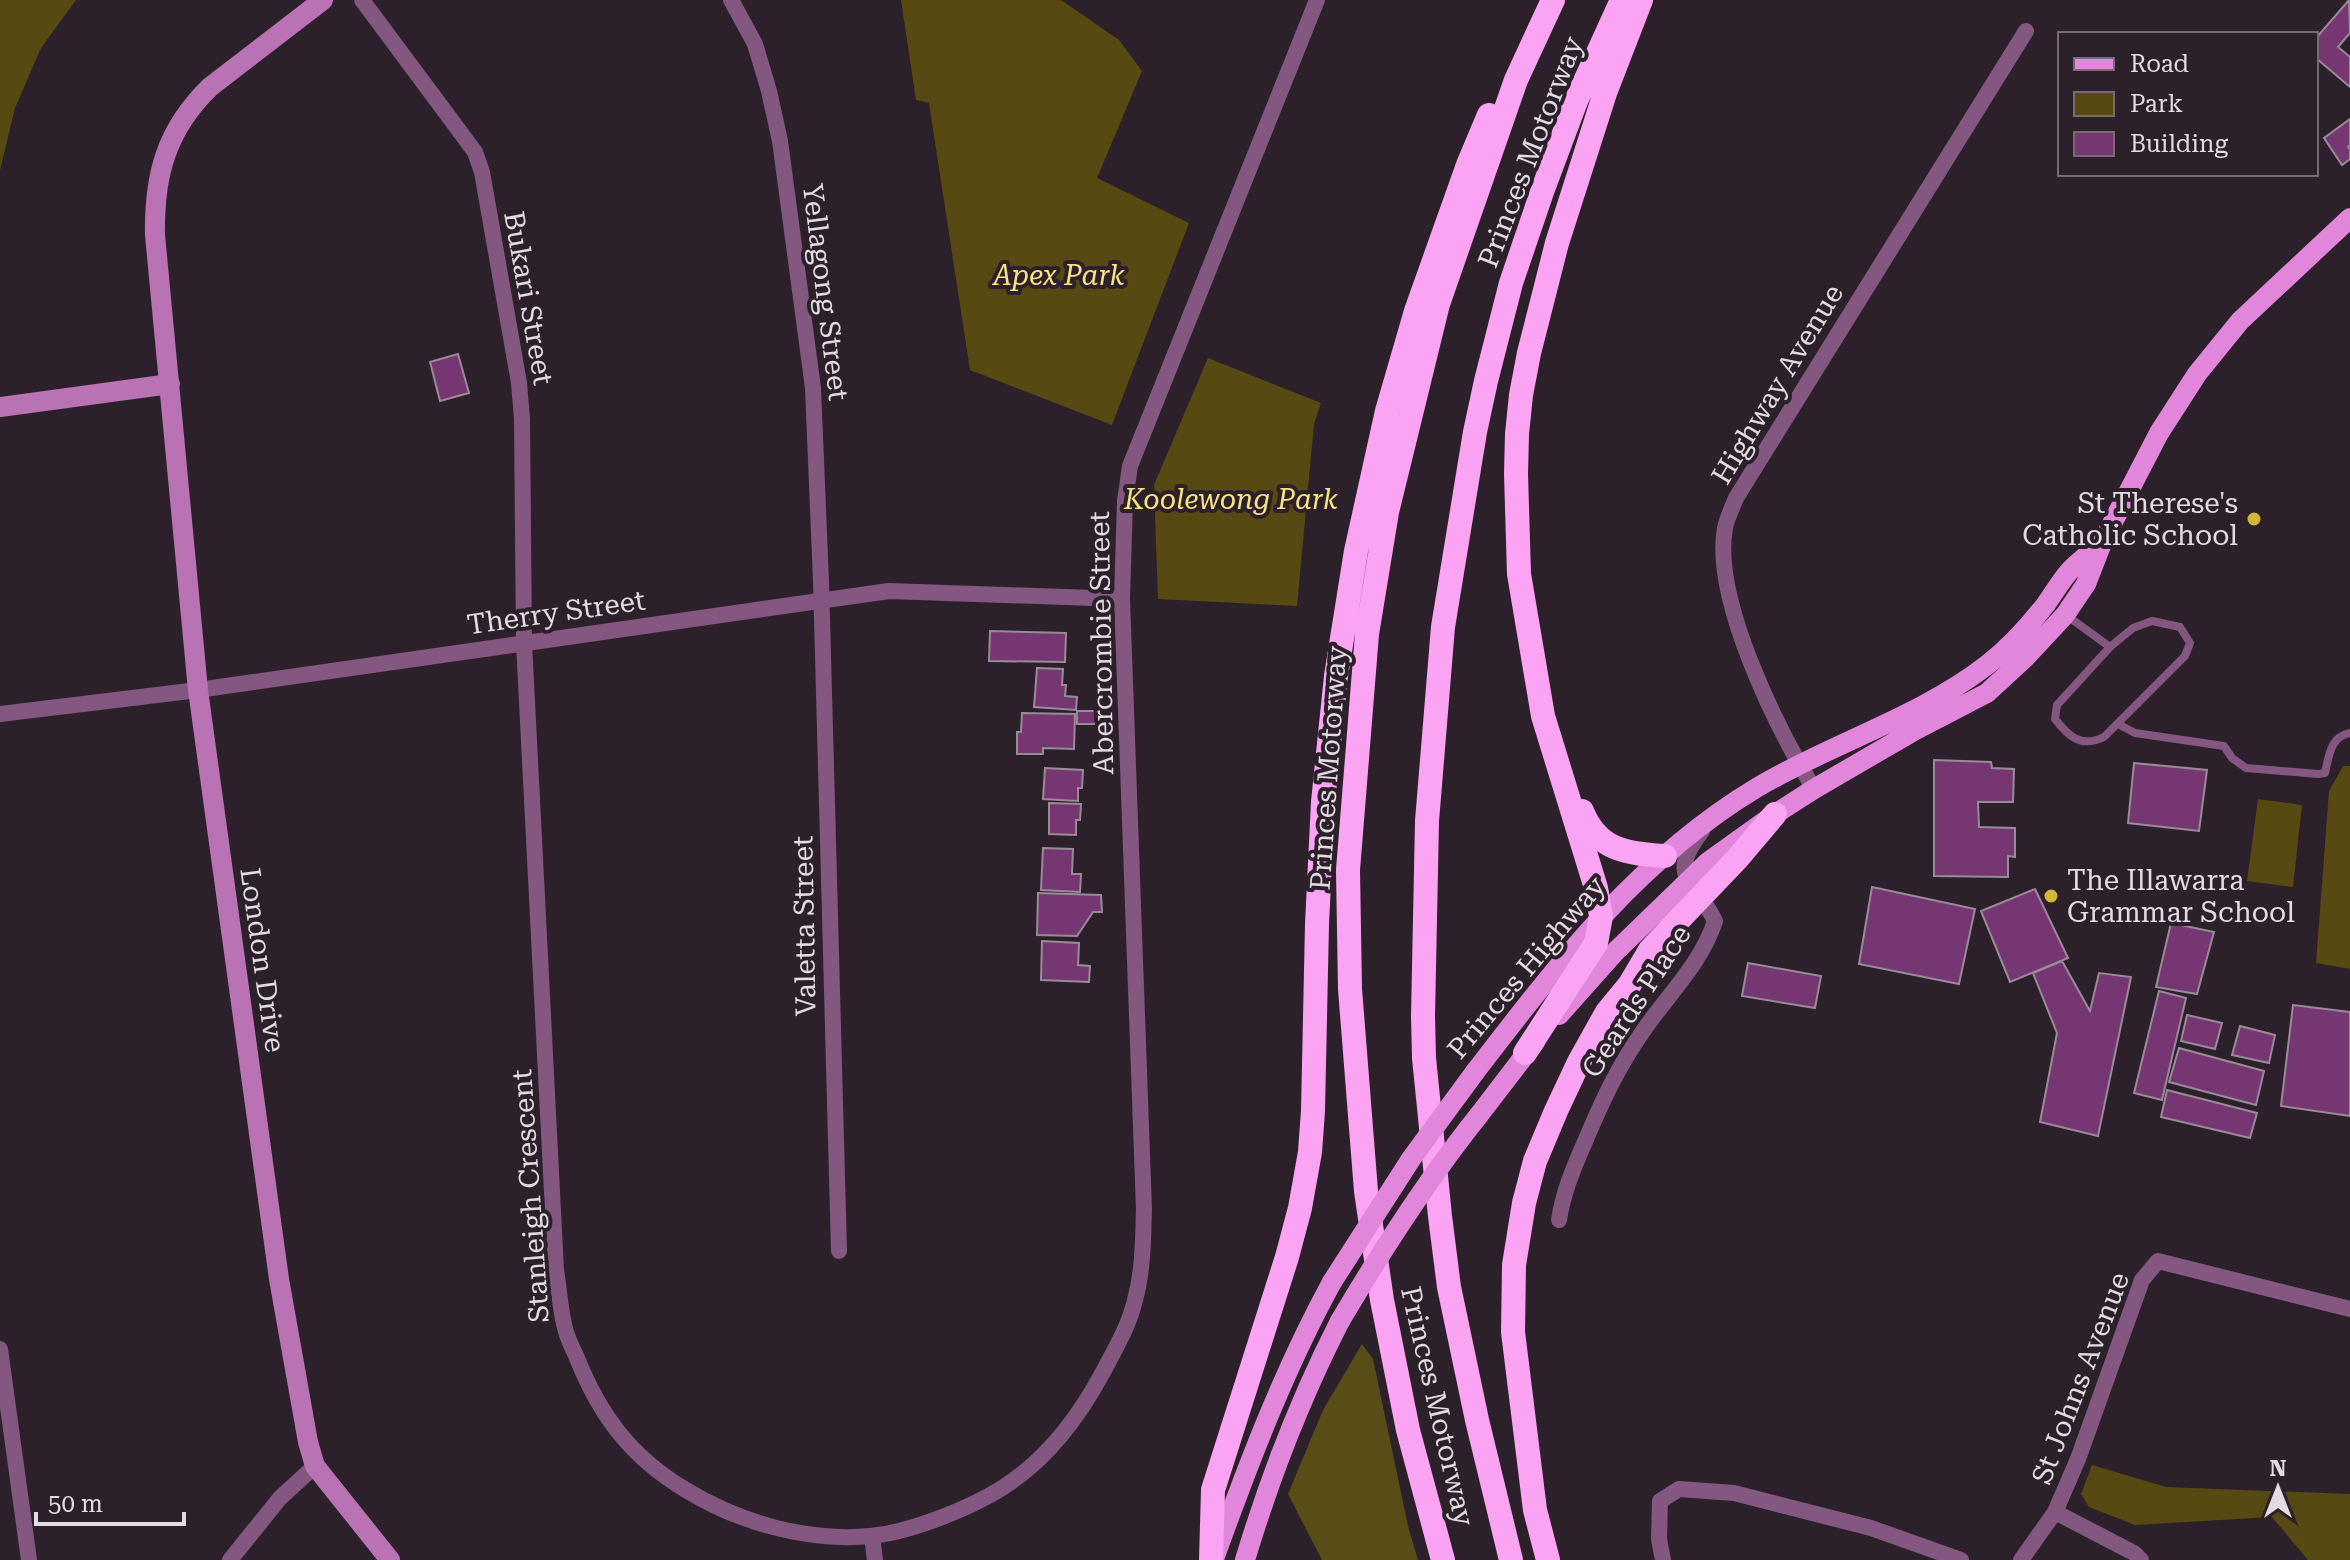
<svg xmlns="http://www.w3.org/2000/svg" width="2350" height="1560" font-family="'Roboto Serif',serif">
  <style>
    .green { fill: #564912 }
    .forest { fill: #584c17 }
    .building { fill: #763672; stroke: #998a97; stroke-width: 2 }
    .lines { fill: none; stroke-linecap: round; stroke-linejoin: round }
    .lane { stroke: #83577f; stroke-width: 8 }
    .street { stroke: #83577f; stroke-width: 16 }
    .secondary { stroke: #b972b3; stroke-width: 20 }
    .primary { stroke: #e286db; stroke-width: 20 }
    .highway { stroke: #fca4f4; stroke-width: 24 }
    .primary-bridge { stroke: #e286db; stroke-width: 20 }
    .poi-dot { fill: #d2b635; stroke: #2c212b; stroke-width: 3 }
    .labels { text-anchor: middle; stroke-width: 8; stroke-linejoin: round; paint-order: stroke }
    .street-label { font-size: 28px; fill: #e3dbe2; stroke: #2c212b }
    .park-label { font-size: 28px; font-style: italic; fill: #fae381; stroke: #2c212b }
    .poi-label { font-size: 28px; fill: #e3dbe2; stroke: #2c212b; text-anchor: end }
  </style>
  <rect width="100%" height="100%" fill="#2c212b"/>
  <path class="green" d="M0,0H76L41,48L15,108L0,170Z
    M901,0H1061L1119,40L1142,71L1097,178L1189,223L1112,425L970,370L929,103L916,100Z
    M1208,358L1321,403L1314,424L1297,606L1158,599L1154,485Z
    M2343,766H2350V969L2316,963L2329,791Z
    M2258,799L2302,805L2293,887L2247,881Z
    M2092,1465L2166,1487L2350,1494V1560H2308L2272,1517L2135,1525L2089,1507L2081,1494Z"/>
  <path class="forest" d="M1362,1344L1373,1359L1408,1526L1418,1560H1322L1288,1494L1323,1410Z"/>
  <path class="building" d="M2349,0L2350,33L2338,47L2350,57V87L2316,58V38Z
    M2350,119V145L2348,147L2350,150V159L2342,165L2324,138Z
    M458,354L469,393L440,401L430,362Z
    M990,631L1066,633L1065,662L989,661Z
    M1037,668L1063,669L1062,685H1066L1065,696L1077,697L1076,710L1034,707Z
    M1077,711H1095V724H1077Z
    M1022,713L1075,714L1074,749L1043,748V754H1017V732H1021Z
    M1934,760L1991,762L1992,768L2014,769L2013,802H1978L1979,827L2015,828V857L2008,856V877L1934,876Z
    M2134,763L2207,770L2199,831L2128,823Z
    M1045,768L1083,770L1082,788H1078V801L1043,799Z
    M1049,803L1081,804L1080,820H1076V835L1049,834Z
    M1043,848L1073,849L1072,874H1081L1080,892L1041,890Z
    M1872,887L1975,909L1959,984L1859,964Z
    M2035,889L2068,958L2010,982L1981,911Z
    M1038,893L1101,895L1102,912H1093L1077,936L1037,935Z
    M2171,923L2214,932L2197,994L2156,987Z
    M1042,941L1079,943L1078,965L1090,966L1089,982L1041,980Z
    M2062,961L2090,1011L2099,973L2131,977L2098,1136L2040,1122L2057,1033L2033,973Z
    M1748,963L1821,976L1815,1008L1742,996Z
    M2159,991L2186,998L2162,1100L2134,1093Z
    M2293,1005L2350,1012V1116L2281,1106Z
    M2187,1015L2222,1023L2215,1049L2181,1041Z
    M2240,1026L2275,1035L2269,1063L2232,1055Z
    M2179,1048L2264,1071L2256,1105L2169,1082Z
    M2167,1090L2257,1113L2250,1138L2161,1117Z"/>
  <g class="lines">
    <path class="lane" d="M2066,615L2110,647L2057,705L2055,719C2069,737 2081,748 2104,737L2185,656L2190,643L2180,627L2152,621L2133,628L2110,647
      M2118,724L2135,733L2224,746L2232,758L2246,768L2318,774L2325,773C2329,756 2330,737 2350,733"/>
    <path class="street" d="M362,0L475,152L482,172L519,383L522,419L524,643L556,1270C559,1288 560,1307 564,1324C566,1336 572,1347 577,1358C600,1416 632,1458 686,1490C740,1523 808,1542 871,1536C912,1532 977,1506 1011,1482C1050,1455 1081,1413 1103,1372C1115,1349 1129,1326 1135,1300C1143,1271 1143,1241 1144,1210L1122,599L1125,501L1130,466L1317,0
      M731,0L755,44L769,91L780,141L813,388L821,581L839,1251
      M0,714L198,690L889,591L1122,599
      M1814,789C1777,728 1712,599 1725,528C1727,518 1732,508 1736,498L2026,31
      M1559,1220C1563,1193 1573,1169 1584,1144C1603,1099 1619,1064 1648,1024C1672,991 1702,961 1715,921C1695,879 1665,879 1702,831
      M0,1349L29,1560
      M2055,1512L2134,1553L2141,1560
      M872,1536L875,1560
      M230,1560L280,1498L315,1466
      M1663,1560L1659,1539L1660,1501L1679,1489L1734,1493L1871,1528L1961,1560
      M2021,1560L2055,1512L2078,1459L2142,1280L2158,1261L2350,1309"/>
    <path class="secondary" d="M323,0L210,87C166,130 154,175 155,235L198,690L279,1279L308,1442L315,1466L390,1560
      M0,407L170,384"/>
    <path class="primary" d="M1559,1015L1615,952L1708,862L1775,814L1814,789L1912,732L1987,693L2025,658L2065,615L2086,584L2102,543L2159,433L2197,374L2240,321L2350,218
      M1475,1072C1558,964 1639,858 1758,787C1832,743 1920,717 1987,665C2009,648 2029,626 2046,604C2053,594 2059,584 2067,574C2075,564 2088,555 2098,546
      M1479,1115L1535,1042
      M1215,1556C1249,1462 1284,1370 1332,1282
      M1245,1560C1270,1477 1300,1399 1340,1321"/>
    <path class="highway" d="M1582,811C1598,851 1626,853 1665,856
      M1525,1053L1596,943L1601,916L1596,888L1543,716L1519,574L1516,474L1517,434L1521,395L1529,353L1557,243L1605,93L1641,0
      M1211,1560L1213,1490L1287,1257L1300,1208L1310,1152L1313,1111L1317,924L1323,802L1336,676L1356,551L1387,411L1416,311L1468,165L1489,115
      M1443,1560L1408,1430L1382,1300L1366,1191L1350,989L1348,870L1367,634L1387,512L1438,304L1516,80L1553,0
      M1511,1560L1477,1420L1449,1287L1440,1216L1424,1058L1423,1016L1427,821L1443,627L1475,432L1486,381L1511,283L1543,189L1576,101L1622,0
      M1548,1560L1535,1510L1513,1332L1514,1265L1524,1203L1535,1161L1556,1111L1579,1062L1607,1012L1630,984L1650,950L1737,859L1775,814"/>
    <path class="primary-bridge" d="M1332,1282L1411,1159L1475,1072
      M1340,1321C1382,1250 1427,1180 1479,1115"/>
  </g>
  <g class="poi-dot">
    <circle cx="2254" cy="519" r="8"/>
    <circle cx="2051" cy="896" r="8"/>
  </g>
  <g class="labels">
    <g class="street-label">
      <text transform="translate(1530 152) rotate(-69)" y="10">Princes Motorway</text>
      <text transform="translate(826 292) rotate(83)" y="10">Yellagong Street</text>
      <text transform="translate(529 298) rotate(80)" y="10">Bukari Street</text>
      <text transform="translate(1777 384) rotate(-59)" y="10">Highway Avenue</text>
      <text transform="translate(556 612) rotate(-8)" y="10">Therry Street</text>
      <text transform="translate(1101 643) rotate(-91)" y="10">Abercrombie Street</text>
      <text transform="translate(1328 768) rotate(-86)" y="10">Princes Motorway</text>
      <text transform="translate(804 926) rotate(-91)" y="10">Valetta Street</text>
      <text transform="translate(263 960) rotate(82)" y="10">London Drive</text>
      <text transform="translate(1526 967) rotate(-50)" y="10">Princes Highway</text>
      <text transform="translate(1636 1001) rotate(-57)" y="10">Geards Place</text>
      <text transform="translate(530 1196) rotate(-94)" y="10">Stanleigh Crescent</text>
      <text transform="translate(2080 1378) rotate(-69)" y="10">St Johns Avenue</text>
      <text transform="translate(1438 1406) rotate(77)" y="10">Princes Motorway</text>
    </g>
    <g class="park-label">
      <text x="1059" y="285">Apex Park</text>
      <text x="1231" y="509">Koolewong Park</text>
    </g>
    <g class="poi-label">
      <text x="2238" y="513">St Therese's<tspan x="2238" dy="32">Catholic School</tspan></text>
      <text x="2067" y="890" text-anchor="start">The Illawarra<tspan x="2067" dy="32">Grammar School</tspan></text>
    </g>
  </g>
  <rect x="2058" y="32" width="260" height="144" fill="#2c212b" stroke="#756b74" stroke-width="2"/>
  <rect x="2074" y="58" width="40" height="12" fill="#e286db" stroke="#756b74" stroke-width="2"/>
  <text x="2130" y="72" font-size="24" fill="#e3dbe2">Road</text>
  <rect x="2074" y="92" width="40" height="24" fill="#564912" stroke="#756b74" stroke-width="2"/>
  <text x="2130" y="112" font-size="24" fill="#e3dbe2">Park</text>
  <rect x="2074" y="132" width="40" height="24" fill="#763672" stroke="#756b74" stroke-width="2"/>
  <text x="2130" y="152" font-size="24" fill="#e3dbe2">Building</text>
  <g transform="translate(2278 1488)" stroke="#2c212b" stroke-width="6" paint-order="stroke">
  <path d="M0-6L14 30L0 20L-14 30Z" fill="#e3dbe2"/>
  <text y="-12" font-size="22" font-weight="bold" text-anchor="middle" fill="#e3dbe2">N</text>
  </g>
  <path d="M36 1512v12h148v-12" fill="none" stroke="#e3dbe2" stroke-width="4"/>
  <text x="48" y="1512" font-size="24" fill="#e3dbe2" stroke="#2c212b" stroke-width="6" paint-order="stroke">50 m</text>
</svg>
